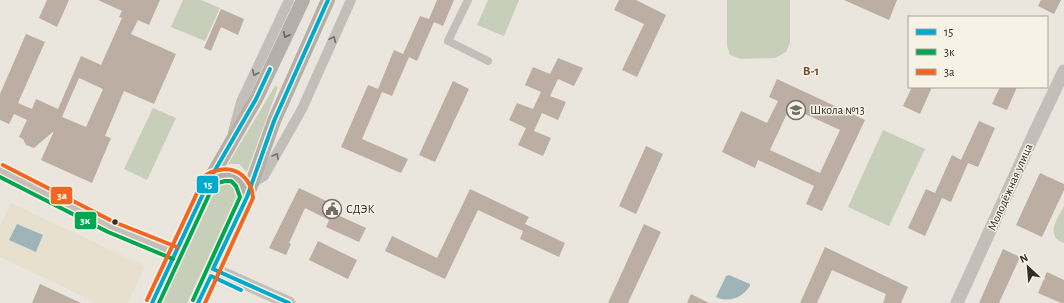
<svg xmlns="http://www.w3.org/2000/svg" width="1064" height="303" font-family="'Alegreya Sans',sans-serif">
  <style>
    .green { fill: #c7ceba }
    .plaza { fill: #e7e0cf }
    .water { fill: #9eb4b8 }
    .building { fill: #bcaea2; fill-rule: evenodd }
    .lines { fill: none; stroke-linecap: round; stroke-linejoin: round }
    .pedestrian { stroke: #c3bfb8; stroke-width: 8 }
    .minor { stroke: #c3bfb8; stroke-width: 10 }
    .tertiary { stroke: #c3bfb8; stroke-width: 13 }
    .secondary { stroke: #b4afa8; stroke-width: 14 }
    .bus-1-casing { stroke: #f7f2e6; stroke-width: 7 }
    .bus-2-casing { stroke: #f7f2e6; stroke-width: 7 }
    .bus-3-casing { stroke: #f7f2e6; stroke-width: 7 }
    .bus-1 { stroke: #00a9ce; stroke-width: 4 }
    .bus-2 { stroke: #00a651; stroke-width: 4 }
    .bus-3 { stroke: #f26522; stroke-width: 4 }
    .oneway { stroke: #66615b }
    .oneway2 { stroke: #736f68 }
    .bus-dot { fill: #322d27; stroke: #f7f2e6; stroke-width: 1.5 }
    .labels { text-anchor: middle; stroke-width: 3; stroke-linejoin: round; paint-order: stroke }
    .poi-label { font-size: 12px; fill: #322d27; stroke: #f7f2e6; text-anchor: start }
    .street-label { font-size: 12px; fill: #322d27; stroke: #f7f2e6 }
    .neighbourhood-label { font-size: 13px; font-weight: bold; fill: #784a29; stroke: #f7f2e6 }
    .line-badge { stroke: #f7f2e6; stroke-width: 1.5 }
    .badge-label { font-size: 11px; text-anchor: middle; font-weight: bold; fill: #fff }
  </style>
  <rect width="100%" height="100%" fill="#eae6de"/>
  <path class="green" d="M183,0H201L220,8L205,41L171,27Z
    M488,0H519L504,36L477,25Z
    M727,0H790V43L786,52L775,58L741,59L730,55L727,46Z
    M275,86L278,87L247,172L239,164H228Z
    M153,108L176,118L147,180L124,169Z
    M883,130L925,149L889,226L848,207Z
    M233,181L239,193L187,303H162L218,185L219,182Z
    M1064,206V243C1044,236 1058,218 1064,206Z"/>
  <path class="plaza" d="M11,203L145,266L128,303H92L93,301L0,257V226Z"/>
  <path class="water" d="M17,224L43,235L36,252L9,240Z
    M729,275L750,284V286C742,298 729,303 716,297L726,276Z"/>
  <path class="building" d="M47,0H69L57,27L39,18Z
    M98,0H160L149,25L138,20L131,34L176,54L154,104L124,91L105,136L111,138L92,183L41,160L54,131L34,148L26,145L23,139L19,137L27,120L14,114L9,124L0,120V94L26,34L45,42L18,103L32,109L36,99L58,109L81,56L101,65L122,18L119,17L122,11ZM79,78L103,89L86,127L62,117Z
    M437,0H454L443,26L434,22L417,61L409,57L392,96L382,92L362,139L408,159L401,173L341,147L368,85L378,89L394,50L403,54L420,16L429,19Z
    M619,0H636L666,15L637,77L622,70L644,24L614,10Z
    M844,0H897L889,20Z
    M1041,0H1061L1054,14L1038,6Z
    M221,9L244,19L238,35L221,27L211,51L204,48Z
    M558,58L583,68L574,86L558,79L550,96L566,102L558,120L542,113L534,131L551,138L543,156L518,145L526,128L509,120L517,103L533,109L541,92L525,85L533,67L550,74Z
    M777,79L865,120L822,211L806,204L814,186L758,160L755,168L722,152L741,111L767,123L778,101L769,97ZM790,107L840,130L820,173L770,150Z
    M453,81L469,89L435,162L419,155Z
    M912,87H932L920,114L903,106Z
    M1000,87H1017L1007,110L992,104Z
    M979,121L995,128L978,167L968,163L951,202L942,198L925,236L908,228L926,189L935,193L952,155L961,160Z
    M646,146L663,154L636,214L619,206Z
    M1040,173L1064,184V190L1042,237L1016,225Z
    M299,188L337,206L333,213L366,228L359,242L326,227L329,220L305,208L289,243L291,244L286,255L269,248Z
    M470,189L529,217L525,224L565,243L559,257L520,239L523,231L478,210L445,279L385,251L392,236L437,258Z
    M644,224L661,232L628,303H608Z
    M318,241L357,260L348,279L309,260Z
    M825,247L908,287L901,303H883L886,294L832,270L817,303H800Z
    M1003,249L1020,257L999,303H979Z
    M1047,272L1064,280V303H1061L1038,293Z
    M40,284L81,303H32Z
    M691,294L709,303H687Z"/>
  <g class="lines">
    <path class="pedestrian" d="M468,0L448,41L488,61"/>
    <path class="minor" d="M233,132L241,102L289,0
      M251,184L264,176L302,109L351,0"/>
    <path class="tertiary" d="M0,170L111,227L175,253
      M213,269L289,303
      M957,303L1034,134L1064,71"/>
    <path class="secondary" d="M210,179C234,171 238,173 247,197
      M152,303L210,179L256,99L303,0
      M198,303L247,197L274,121L328,0"/>
    <g class="bus-1-casing">
      <path id="bus-1" d="M152,303L210,179L256,99L270,69
        M198,303L211,276L241,290
        M289,303L213,269L247,197L274,121L328,0"/>
    </g>
    <g class="bus-2-casing">
      <path id="bus-2" d="M0,177L108,232L173,259
        M159,303L214,184L225,181H231L236,186L240,197L193,300"/>
    </g>
    <g class="bus-3-casing">
      <path id="bus-3" d="M3,165L114,222L177,247
        M147,300L205,176C209,172 214,171 219,170C238,166 252,180 253,198L205,303"/>
    </g>
    <use href="#bus-1" class="bus-1"/>
    <use href="#bus-2" class="bus-2"/>
    <use href="#bus-3" class="bus-3"/>
  </g>
  <defs><path id="oneway-chevron" d="M-2-3.5L2.5 0L-2 3.5" fill="none" stroke-width="1.6" stroke-linecap="round" stroke-linejoin="round"/></defs>
  <use class="oneway" href="#oneway-chevron" transform="translate(286 35) rotate(116)"/>
  <g class="oneway2">
    <use href="#oneway-chevron" transform="translate(333 39) rotate(-66)"/>
    <use href="#oneway-chevron" transform="translate(255 73) rotate(115)"/>
    <use href="#oneway-chevron" transform="translate(276 156) rotate(-60)"/>
  </g>
  <defs>
    <g id="school-ring" transform="scale(1)"><circle r="9.5" fill="#f7f2e6" stroke="#726e67" stroke-width="1.5"/><path d="M0-5L7-2L0 1L-7-2ZM-4 1L0 2.5L4 1V4Q0 6-4 4Z" fill="#726e67"/></g>
    <g id="civic-ring" transform="scale(1)"><circle r="9.5" fill="#f7f2e6" stroke="#726e67" stroke-width="1.5"/><path d="M-.6-6.5H3V-4.5H.6V-3L4-1V1h2V6H-6V1h2V-1L-.6-3ZM-1.2 2.5V6h2.4V2.5Z" fill="#726e67"/></g>
  </defs>
  <g fill-rule="evenodd">
    <use href="#school-ring" x="796" y="110"/>
    <use href="#civic-ring" x="332" y="209"/>
  </g>
  <circle class="bus-dot" cx="115" cy="222" r="3.5"/>
  <g class="labels">
    <g class="poi-label">
      <text x="810" y="114">Школа №13</text>
      <text x="346" y="213">СДЭК</text>
    </g>
    <g class="street-label">
      <text transform="translate(1010 187) rotate(-66)" y="4">Молодёжная улица</text>
    </g>
    <g class="neighbourhood-label">
      <text x="811" y="75">В-1</text>
    </g>
  </g>
  <g class="line-badge">
    <rect x="196" y="175" width="23" height="19" rx="4" fill="#00a9ce"/>
    <rect x="50" y="186" width="23" height="19" rx="4" fill="#f26522"/>
    <rect x="74" y="211" width="23" height="19" rx="4" fill="#00a651"/>
  </g>
  <g class="badge-label">
    <text x="208" y="188">15</text>
    <text x="62" y="199">3а</text>
    <text x="85" y="224">3к</text>
  </g>
  <rect x="908" y="16" width="140" height="72" fill="#f7f2e6" stroke="#a8a39a"/>
  <rect x="916" y="29" width="20" height="6" fill="#00a9ce" stroke="#a8a39a"/>
  <text x="944" y="36" font-size="12" fill="#322d27">15</text>
  <rect x="916" y="49" width="20" height="6" fill="#00a651" stroke="#a8a39a"/>
  <text x="944" y="56" font-size="12" fill="#322d27">3к</text>
  <rect x="916" y="69" width="20" height="6" fill="#f26522" stroke="#a8a39a"/>
  <text x="944" y="76" font-size="12" fill="#322d27">3а</text>
  <g transform="translate(1028 267) rotate(334)" stroke="#f7f2e6" stroke-width="3" paint-order="stroke">
  <path d="M0-3L7 15L0 10L-7 15Z" fill="#322d27"/>
  <text y="-6" font-size="11" font-weight="bold" text-anchor="middle" fill="#322d27">N</text>
  </g>
</svg>
